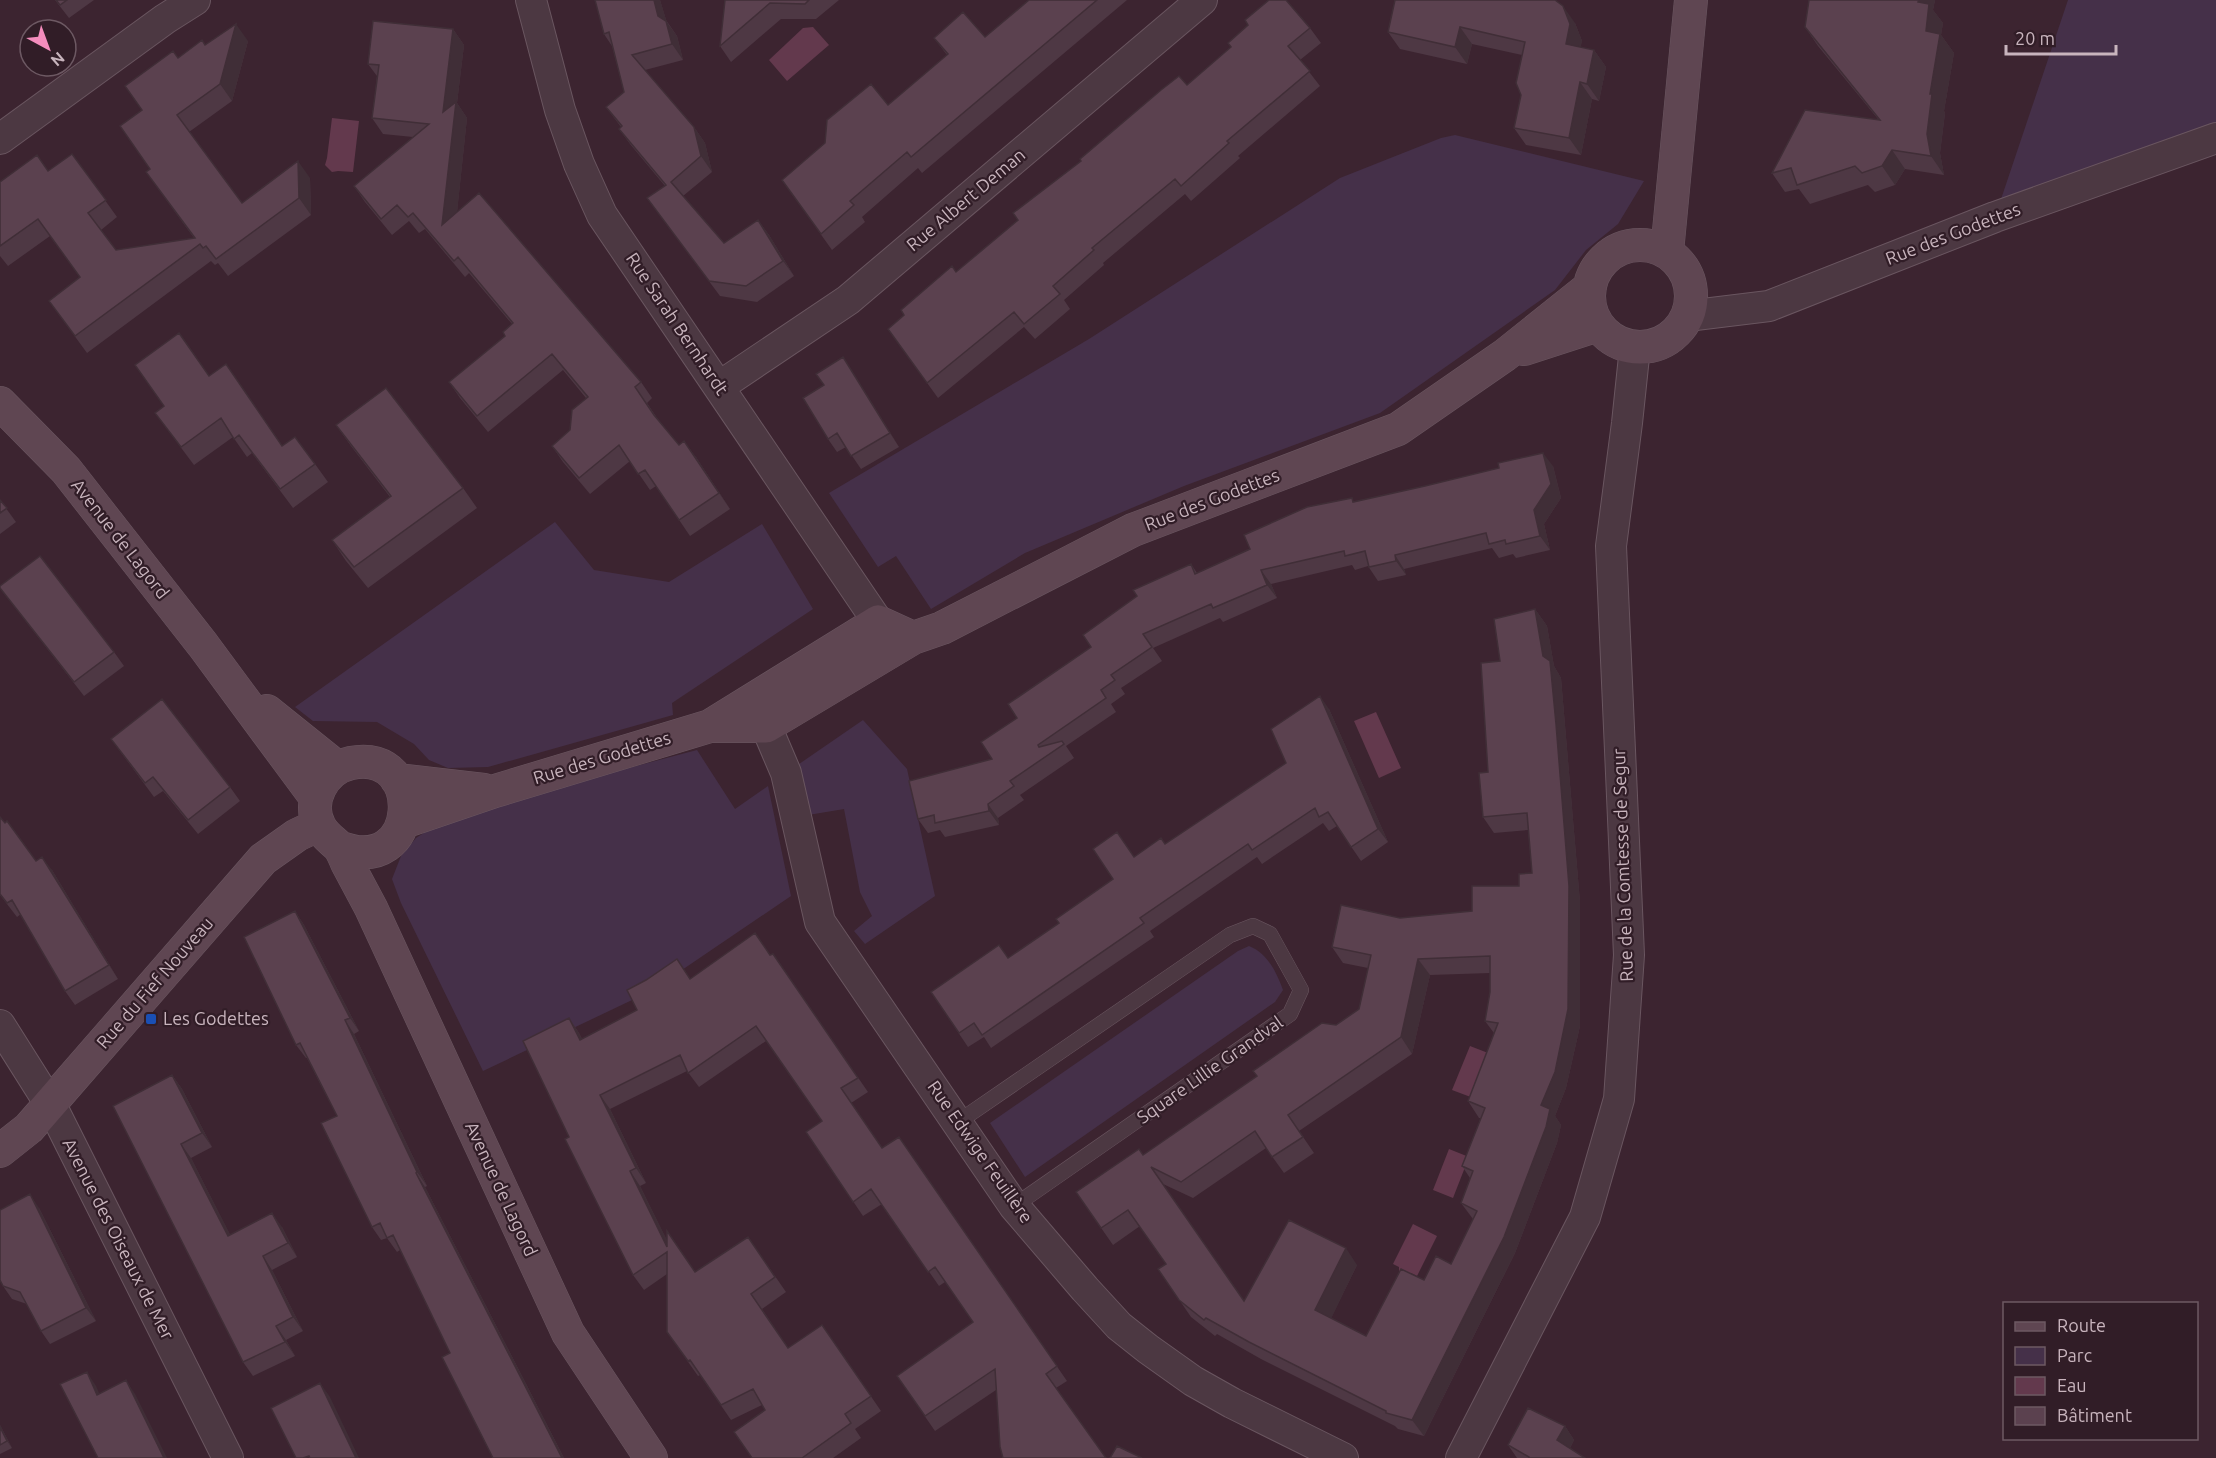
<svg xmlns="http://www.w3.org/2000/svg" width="2216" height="1458" font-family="Ubuntu,sans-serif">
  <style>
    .green { fill: #453049 }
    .water { fill: #63394d }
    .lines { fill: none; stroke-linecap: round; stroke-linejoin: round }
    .lane-casing { stroke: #6a5660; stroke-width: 16 }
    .street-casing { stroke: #6a5660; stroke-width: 32 }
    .secondary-casing { stroke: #6a5660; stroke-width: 34 }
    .lane { stroke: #4c3842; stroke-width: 15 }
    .street { stroke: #4c3842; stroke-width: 30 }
    .secondary { stroke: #5f4652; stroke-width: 33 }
    .wall { fill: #4e3844; fill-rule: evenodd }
    .shaded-wall { fill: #402e37 }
    .building { fill: #5b414f; stroke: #402e37; stroke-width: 1.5; fill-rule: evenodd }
    .transit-dot { fill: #1a4fb4; stroke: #311d27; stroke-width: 2 }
    .labels { text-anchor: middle; stroke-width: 4.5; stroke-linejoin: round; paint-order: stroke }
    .street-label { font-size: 18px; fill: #c8b4bd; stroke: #311d27 }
    .poi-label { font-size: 18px; fill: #c8b4bd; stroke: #311d27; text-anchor: start }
  </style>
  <rect width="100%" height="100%" fill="#3c2430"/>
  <path class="green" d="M2068,0H2216V138L1995,217Z
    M1455,135L1644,181L1618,224L1586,250L1555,290L1380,413L1184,486L1025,553L931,609L896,556L878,567L829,493L1089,339L1340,178L1441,138Z
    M555,522L594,570L669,582L762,524L813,609L672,703L673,715L488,767L448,768L429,760L414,744L377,722L313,721L295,707Z
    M863,720L907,769L935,896L865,944L854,931L872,916L860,892L844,809L796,817L786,773Z
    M697,750L735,809L768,786L791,896L651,991L483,1071L401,903L392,879L401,856L416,838L453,814Z
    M1249,946C1267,953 1276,971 1283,990L1275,1002L1025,1177L990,1123L1238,951Z"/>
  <path class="water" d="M813,27L829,45L787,81L769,60L803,28Z
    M332,118L359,121L353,172L338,171L332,172L325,165L327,158Z
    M1376,712L1401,768L1379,778L1354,721Z
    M1470,1046L1501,1058L1476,1099L1452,1090Z
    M1449,1149L1469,1157L1453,1198L1433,1190Z
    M1413,1224L1437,1236L1417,1276L1411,1273L1407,1278L1399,1275V1267L1393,1264Z"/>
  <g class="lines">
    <g class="lane-casing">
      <path id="lane" d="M958,1122L1230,935L1253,926L1270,934L1301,990L1290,1014L1014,1206"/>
    </g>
    <g class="street-casing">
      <path id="street" d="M531,0L560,110L579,164L602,215L878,622
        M0,139L165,19L195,0
        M1687,316L1769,306L1995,217L2216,138
        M720,386L848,300L1202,0
        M766,726L786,773L820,922L1014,1206L1085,1289L1119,1326L1148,1349L1193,1381L1232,1403L1343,1458
        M0,1025L53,1109L228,1458
        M1461,1458L1585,1217L1619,1099L1629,955L1611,546L1627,423L1635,347"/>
    </g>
    <g class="secondary-casing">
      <path id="secondary" d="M1589 296a51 51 0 1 1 102 0a51 51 0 1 1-102 0Z
        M1667,252L1691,0
        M1524,349L1598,325
        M0,403L66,470L203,645L316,798
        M267,711L338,768
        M710,726H766L913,638L942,628L1133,530L1398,429L1505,355L1590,287
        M397,780L484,790
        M404,822L495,791L710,726L878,622L913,638
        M339,847C422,880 427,747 351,763C323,769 306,802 320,827C325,836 332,840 339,847C342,851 345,858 347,863C355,878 363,893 371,908L568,1333L651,1458
        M0,1151L29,1128L263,859L297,835L318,825"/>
    </g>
    <use href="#lane" class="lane"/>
    <use href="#street" class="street"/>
    <use href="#secondary" class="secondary"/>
  </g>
  <path class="wall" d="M55,0H94L69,18Z
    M595,0H660L666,20L677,36L683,60L645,70L694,127L705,143L712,172L683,196L724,243L758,220L769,235L794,276L757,302L720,296L647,198L665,186L630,144L619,129L621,127L606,107L624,92L612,46L604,34Z
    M725,0H839L816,19H781L731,62L720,46Z
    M1029,0H1127L922,173L918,168L862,217L865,222L832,250L782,180L888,105L947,55L934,38L985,37Z
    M1395,0L1575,23L1582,41L1580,47L1594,50L1606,67L1599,101L1592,99L1581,155L1526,145L1514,128L1521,95L1522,55L1472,44L1467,64L1400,49L1388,32Z
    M1809,0H1935L1933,10L1943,23L1941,35L1954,53L1944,111L1945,113L1940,153L1944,175L1905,169L1895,185L1875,192L1868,185L1810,204L1799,189L1785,192L1772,173L1878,119L1818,46L1805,27Z
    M1245,20L1310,28L1321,43L1300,60L1320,86L1238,156L1240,158L1191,201L1185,194L1103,263L1104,265L1064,300L1070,309L1035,339L1024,327L938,398L888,329L1018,220L1013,213L1187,85L1231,47L1228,43L1248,25Z
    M453,29L464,45L457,103L467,118L457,212L641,382L652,398L647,403L657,418L679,445L696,457L730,509L690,536L656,486L650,490L630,461L590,494L563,462L552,446L570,430L586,398L563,370L488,432L460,398L449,382L505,336L512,324L469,273L465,277L425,229L419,233L409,221L392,235L365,202L354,186L413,137L383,134L372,118L377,76L368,64Z
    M248,41L232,101L189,132L242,203L310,178L311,215L228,276L218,263L215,265L211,261L87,353L49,301L80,277L50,236L8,266L0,256V182L48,171L72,154L117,217L101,230L116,250L194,238L146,172L150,169L142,110L178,58L205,45Z
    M852,371L899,447L861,469L846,447L837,452L828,439Z
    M209,376L282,446L315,464L328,482L293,508L252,453L247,457L233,437L194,465L155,413Z
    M336,425L463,488L477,508L368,588L346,561L332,540L390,497L351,446Z
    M1553,466L1561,498L1544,524L1550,550L1516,558L1513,554L1499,558L1492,548L1404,569L1406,575L1378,581L1368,566L1355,570L1352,565L1271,584L1277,598L1223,622L1220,618L1153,648L1162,661L1121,688L1125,694L1111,704L1116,712L1066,746L1074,758L1020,795L1024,800L998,818L999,825L945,837L940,830L928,833L918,819L992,759L1017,718L1091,647L1137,596L1191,564L1197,573L1355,502Z
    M0,500L16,522L0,534Z
    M0,588L114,652L124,666L84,696Z
    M1535,609L1547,626L1554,666L1561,678L1580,902V1026L1566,1088L1555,1116L1561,1125L1557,1143L1515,1253L1424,1436L1398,1429L1395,1426L1261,1359L1217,1334L1215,1336L1191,1317L1158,1269L1166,1264L1140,1226L1113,1245L1076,1192L1143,1155L1359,1009L1368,968L1343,963L1332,947L1400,918L1472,911L1519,886L1532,873L1528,830L1494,833L1483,817L1500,661ZM1490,973V992L1485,1021L1494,1033L1468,1101L1479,1118H1481L1462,1166L1470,1178L1461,1203L1473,1219L1451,1264L1424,1280L1366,1336L1331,1318L1357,1265L1244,1301L1163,1184L1193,1198L1266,1148L1284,1173L1314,1153L1299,1131L1412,1054L1430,975Z
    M1329,709L1388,842L1361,861L1337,826L1329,831L1323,823L1262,864L1257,857L1150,931L1154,937L991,1048L984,1037L968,1047L931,992L1008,958L1059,923L1113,879L1134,857L1165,844L1286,763Z
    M111,739L230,787L240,801L198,834L163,791L154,797Z
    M0,817L36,861L52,870L118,979L75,1005L65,991L21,914L17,917L0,895Z
    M295,911L304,925L359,1031L354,1034L427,1186L425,1187L564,1458H493L450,1353L400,1250L397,1252L387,1238L381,1240L372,1227L337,1116L307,1058H306L296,1045Z
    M773,954L868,1092L851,1103L882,1148L899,1137L1067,1381L1056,1388L996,1390L935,1431L897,1376L973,1322L945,1282L939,1286L882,1204L863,1216L806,1132L822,1121L766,1041L699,1087L687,1071L610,1109L646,1183L640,1186L667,1241L696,1272L748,1237L786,1292L762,1309L788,1348L822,1325L881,1411L855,1429L861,1438L833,1458H752L765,1410L762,1405L731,1420L700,1375L698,1376L667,1332V1274L644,1290L633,1275L569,1137V1018L579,1033L582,1039L637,1010L646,980L690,979Z
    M172,1075L182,1089L212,1147L191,1158L230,1235L282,1227L297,1257L272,1270L303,1331L286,1340L295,1356L253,1376L243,1362L113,1106Z
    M39,1208L96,1321L50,1344L41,1331L27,1304L12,1299L3,1286Z
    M0,1425L12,1448L0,1454Z
    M1565,1426L1574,1440L1570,1448L1585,1458H1517L1508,1445Z"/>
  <path class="shaded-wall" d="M654,0H660L668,26L666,21L677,36L683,60L672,44L658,16Z
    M1919,0H1935L1933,10L1943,23L1941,35L1954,53L1944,111L1945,113L1940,153L1944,175L1931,156L1927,134L1930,94L1926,31L1918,2Z
    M1563,6L1575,23L1582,41L1578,61L1566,44Z
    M236,24L248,41L232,101L220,84Z
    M1460,27L1472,44L1467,64L1455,47Z
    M453,29L464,45L457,103L467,118L454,241L442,225L443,112Z
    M1594,50L1606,67L1599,101L1587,84Z
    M1580,82L1592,99L1581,155L1569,138Z
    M694,127L705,143L712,172L701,156Z
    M1892,150L1905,169L1895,185L1882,166Z
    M298,161L310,178L311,215L299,198Z
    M758,220L769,235L794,276L783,261Z
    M843,357L852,371L899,447L890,433Z
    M684,441L696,457L730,509L719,493Z
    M1543,453L1553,466L1561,498L1544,524L1550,550L1540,536L1534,510Z
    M1395,555L1404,569L1406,575L1396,561Z
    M1261,570L1271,584L1277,598L1267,585Z
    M1535,609L1547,626L1554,666L1561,678L1580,902V1026L1566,1088L1555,1116L1561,1125L1557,1143L1515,1253L1424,1436L1412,1420L1541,1105L1543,656Z
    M1320,696L1329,709L1388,842L1378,829Z
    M988,804L998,818L999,825L989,811Z
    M42,857L52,870L118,979L109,965Z
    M295,911L304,925L359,1031L350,1018Z
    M1418,959L1430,975L1412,1054L1401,1037Z
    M569,1018L579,1033L590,1055L580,1040Z
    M345,1020L354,1034L427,1186L417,1172Z
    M172,1075L182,1089L212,1147L202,1133Z
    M600,1095L610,1109L646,1183L636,1168Z
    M181,1144L191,1158L238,1250L228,1236Z
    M630,1171L640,1186L678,1262L667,1247Z
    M416,1173L425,1187L564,1458H562Z
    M30,1194L39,1208L96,1321L86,1308Z
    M272,1213L282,1227L297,1257L288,1243Z
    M1346,1248L1357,1265L1327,1327L1315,1310Z
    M263,1256L272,1270L303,1331L293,1317Z
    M276,1326L286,1340L295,1356L285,1342Z
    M87,1372L96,1386L106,1409L97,1395Z
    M126,1380L135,1394L167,1458H164Z
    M320,1383L330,1397L359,1458H356Z
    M0,1425L12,1448L7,1441L0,1427Z
    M1565,1426L1574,1440L1567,1454L1557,1440Z"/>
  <path class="building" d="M56,0H67L60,5Z
    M595,0H654L658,16L666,21L672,44L632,55L694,127L701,156L671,182L724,243L758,220L783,261L746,286L709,281L647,198L666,185L619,129L622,126L606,107L624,92L609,32L604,34Z
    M725,0H809L805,4L770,3L720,46Z
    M1029,0H1097L911,157L907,152L850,201L854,205L821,234L782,180L825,143L827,120L871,84L888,105L948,54L934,38L963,12L985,37Z
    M1269,0H1286L1310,28L1288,46L1310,71L1227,141L1229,143L1181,186L1175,179L1092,248L1094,250L1053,286L1060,294L1024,324L1014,312L927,383L888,329L904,315L901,310L952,266L956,272L1018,220L1013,213L1081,161L1080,159L1161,90L1179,76L1187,85L1231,47L1228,43L1248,25L1245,20Z
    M1395,0H1555L1563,6L1570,24L1566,44L1594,50L1587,84L1580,82L1569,138L1514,128L1521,95L1516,83L1525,42L1460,27L1455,47L1388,32Z
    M1809,0H1919L1918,2L1929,4L1926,31L1940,34L1930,94H1932L1927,134L1931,156L1892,150L1882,166L1862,173L1855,166L1797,185L1791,168L1772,173L1805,110L1880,120L1805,27Z
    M373,21L453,29L443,112L456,102L442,225L479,193L641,382L635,387L654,415L679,445L684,441L719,493L679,520L645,470L638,474L619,445L579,478L552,446L570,430L572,410L588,397L552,354L477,416L449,382L505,336L503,332L513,323L458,257L454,261L413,213L408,217L397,205L381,219L354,186L429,124L372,118L379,65L368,64Z
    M236,24L220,84L177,115L242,203L298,161L299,198L216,259L206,246L203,248L200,244L75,336L49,301L80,277L38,219L0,246V182L37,155L48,171L72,154L106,200L88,213L116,250L195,238L146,172L150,169L120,126L142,110L125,86L173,51L178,58L202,40L205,45Z
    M179,333L209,376L226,364L282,446L295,437L315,464L280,489L239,435L234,439L221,418L181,447L155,413L164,406L135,365Z
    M843,357L890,433L851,456L837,433L828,439L803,398L824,385L816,374Z
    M386,388L463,488L354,567L332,540L391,496L336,425Z
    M1543,453L1551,484L1534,510L1540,536L1506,544L1505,540L1489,544L1486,533L1395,555L1396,561L1369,567L1365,551L1345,556L1344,551L1261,570L1267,585L1213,608L1211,604L1143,634L1152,647L1111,675L1115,680L1101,690L1106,698L1038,745L1039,747L1062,741L1064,744L1010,781L1014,786L988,804L989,811L935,823L934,815L918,819L909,781L992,759L981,742L1017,718L1008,704L1091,647L1083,635L1137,596L1133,590L1191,564L1195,574L1250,549L1244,535L1307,507L1352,498L1353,502L1425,486L1499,468L1498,463Z
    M0,500L7,508L0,513Z
    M40,556L114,652L74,682L0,588V586Z
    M1535,609L1543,656L1550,661L1556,724L1569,886L1568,1009L1555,1072L1541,1105L1550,1109L1546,1127L1504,1237L1412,1420L1386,1413V1411L1249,1342L1206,1318L1204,1320L1179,1300L1158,1269L1166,1264L1128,1210L1101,1228L1076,1192L1139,1149L1143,1155L1257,1076L1253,1071L1322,1023L1336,1025L1359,1009L1371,955L1332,947L1341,905L1400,918L1472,911V886H1519V874L1532,873L1527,813L1483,817L1479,773L1488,772L1481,663L1500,661L1494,619ZM1490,956V992L1485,1021L1498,1023L1468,1101L1485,1108L1462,1166L1473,1171L1461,1203L1477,1211L1451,1264L1436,1256L1424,1280L1401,1269L1366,1336L1315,1310L1346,1248L1289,1220L1244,1301L1151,1167L1181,1182L1255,1131L1272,1157L1303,1137L1288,1115L1401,1037L1418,959Z
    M1320,696L1378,829L1351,847L1328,812L1319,817L1315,808L1252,850L1248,844L1140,918L1144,923L982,1035L974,1023L959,1033L931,992L999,945L1008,958L1059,923L1056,919L1113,879L1093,849L1117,832L1134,857L1161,838L1165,844L1286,763L1271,729Z
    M162,699L230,787L188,820L153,777L145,783L111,739Z
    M0,817L5,823L7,821L36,861L42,857L109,965L65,991L12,900L7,903L0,894Z
    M295,911L350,1018L345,1020L417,1172L416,1173L562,1458H493L442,1357L450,1353L393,1235L387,1238L380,1223L372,1227L321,1123L337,1116L300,1043L296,1045L244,937Z
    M755,933L770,955L773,954L858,1078L841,1088L882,1148L899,1137L1057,1366L1046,1374L1106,1458H1003L1000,1447L995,1369L925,1416L897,1376L973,1322L935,1267L928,1272L871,1189L853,1202L806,1132L822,1121L756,1026L688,1073L680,1055L600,1095L636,1168L630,1171L667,1247V1231L695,1272L748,1237L775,1277L751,1294L788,1348L822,1325L871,1396L845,1414L851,1423L802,1458H752L734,1432L765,1410L753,1389L721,1405L690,1360L688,1361L667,1332V1252L633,1275L565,1139L569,1137L523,1041L569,1018L580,1040L637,1010L627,990L646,980L677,959L690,979Z
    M172,1075L202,1133L181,1144L228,1236L272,1213L288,1243L263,1256L293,1317L276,1326L285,1342L243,1362L113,1106Z
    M30,1194L86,1308L41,1331L20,1292L3,1286L0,1280V1210Z
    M87,1372L97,1395L126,1380L164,1458H98L60,1384Z
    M320,1383L356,1458H310L309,1456L303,1458H296L271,1408Z
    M1528,1408L1565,1426L1557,1440L1585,1458H1529V1457L1508,1445Z
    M0,1427L7,1441L0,1445Z
    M1117,1446L1142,1458H1110Z"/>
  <rect class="transit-dot" x="145" y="1013" width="12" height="12" rx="3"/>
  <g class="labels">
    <g class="street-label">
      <text transform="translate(966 200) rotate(-40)" y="6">Rue Albert Deman</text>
      <text transform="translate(1953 234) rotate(-21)" y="6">Rue des Godettes</text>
      <text transform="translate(677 324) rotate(56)" y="6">Rue Sarah Bernhardt</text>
      <text transform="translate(1212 500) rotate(-21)" y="6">Rue des Godettes</text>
      <text transform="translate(120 539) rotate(52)" y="6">Avenue de Lagord</text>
      <text transform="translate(602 758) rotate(-17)" y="6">Rue des Godettes</text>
      <text transform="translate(1623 865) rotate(-92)" y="6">Rue de la Comtesse de Segur</text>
      <text transform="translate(155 983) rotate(-49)" y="6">Rue du Fief Nouveau</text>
      <text transform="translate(1210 1070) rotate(-35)" y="6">Square Lillie Grandval</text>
      <text transform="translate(980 1152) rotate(55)" y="6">Rue Edwige Feuillère</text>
      <text transform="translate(501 1189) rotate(65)" y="6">Avenue de Lagord</text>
      <text transform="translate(118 1239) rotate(63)" y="6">Avenue des Oiseaux de Mer</text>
    </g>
    <g class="poi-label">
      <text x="163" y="1025">Les Godettes</text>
    </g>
  </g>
  <rect x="2003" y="1302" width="195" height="138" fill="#311d27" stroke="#6d5963" stroke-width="1.5"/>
  <rect x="2015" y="1322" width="30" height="9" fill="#5f4652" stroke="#6d5963" stroke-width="1.5"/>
  <text x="2057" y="1332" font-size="18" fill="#c8b4bd">Route</text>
  <rect x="2015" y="1347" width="30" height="18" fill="#453049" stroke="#6d5963" stroke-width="1.5"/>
  <text x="2057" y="1362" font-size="18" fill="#c8b4bd">Parc</text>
  <rect x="2015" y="1377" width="30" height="18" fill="#63394d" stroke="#6d5963" stroke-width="1.5"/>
  <text x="2057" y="1392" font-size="18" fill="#c8b4bd">Eau</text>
  <rect x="2015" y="1407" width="30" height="18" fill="#5b414f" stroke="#6d5963" stroke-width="1.5"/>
  <text x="2057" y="1422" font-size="18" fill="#c8b4bd">Bâtiment</text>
  <g transform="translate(48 48) rotate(139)"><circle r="28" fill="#311d27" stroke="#6d5963" stroke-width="1.5"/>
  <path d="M0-4.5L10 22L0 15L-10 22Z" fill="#f48dbd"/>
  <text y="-9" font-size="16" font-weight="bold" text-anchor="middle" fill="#c8b4bd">N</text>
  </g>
  <path d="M2006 45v9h110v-9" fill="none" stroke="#c8b4bd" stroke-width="3"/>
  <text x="2015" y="45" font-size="18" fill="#c8b4bd" stroke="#311d27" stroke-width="4.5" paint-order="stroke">20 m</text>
</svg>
